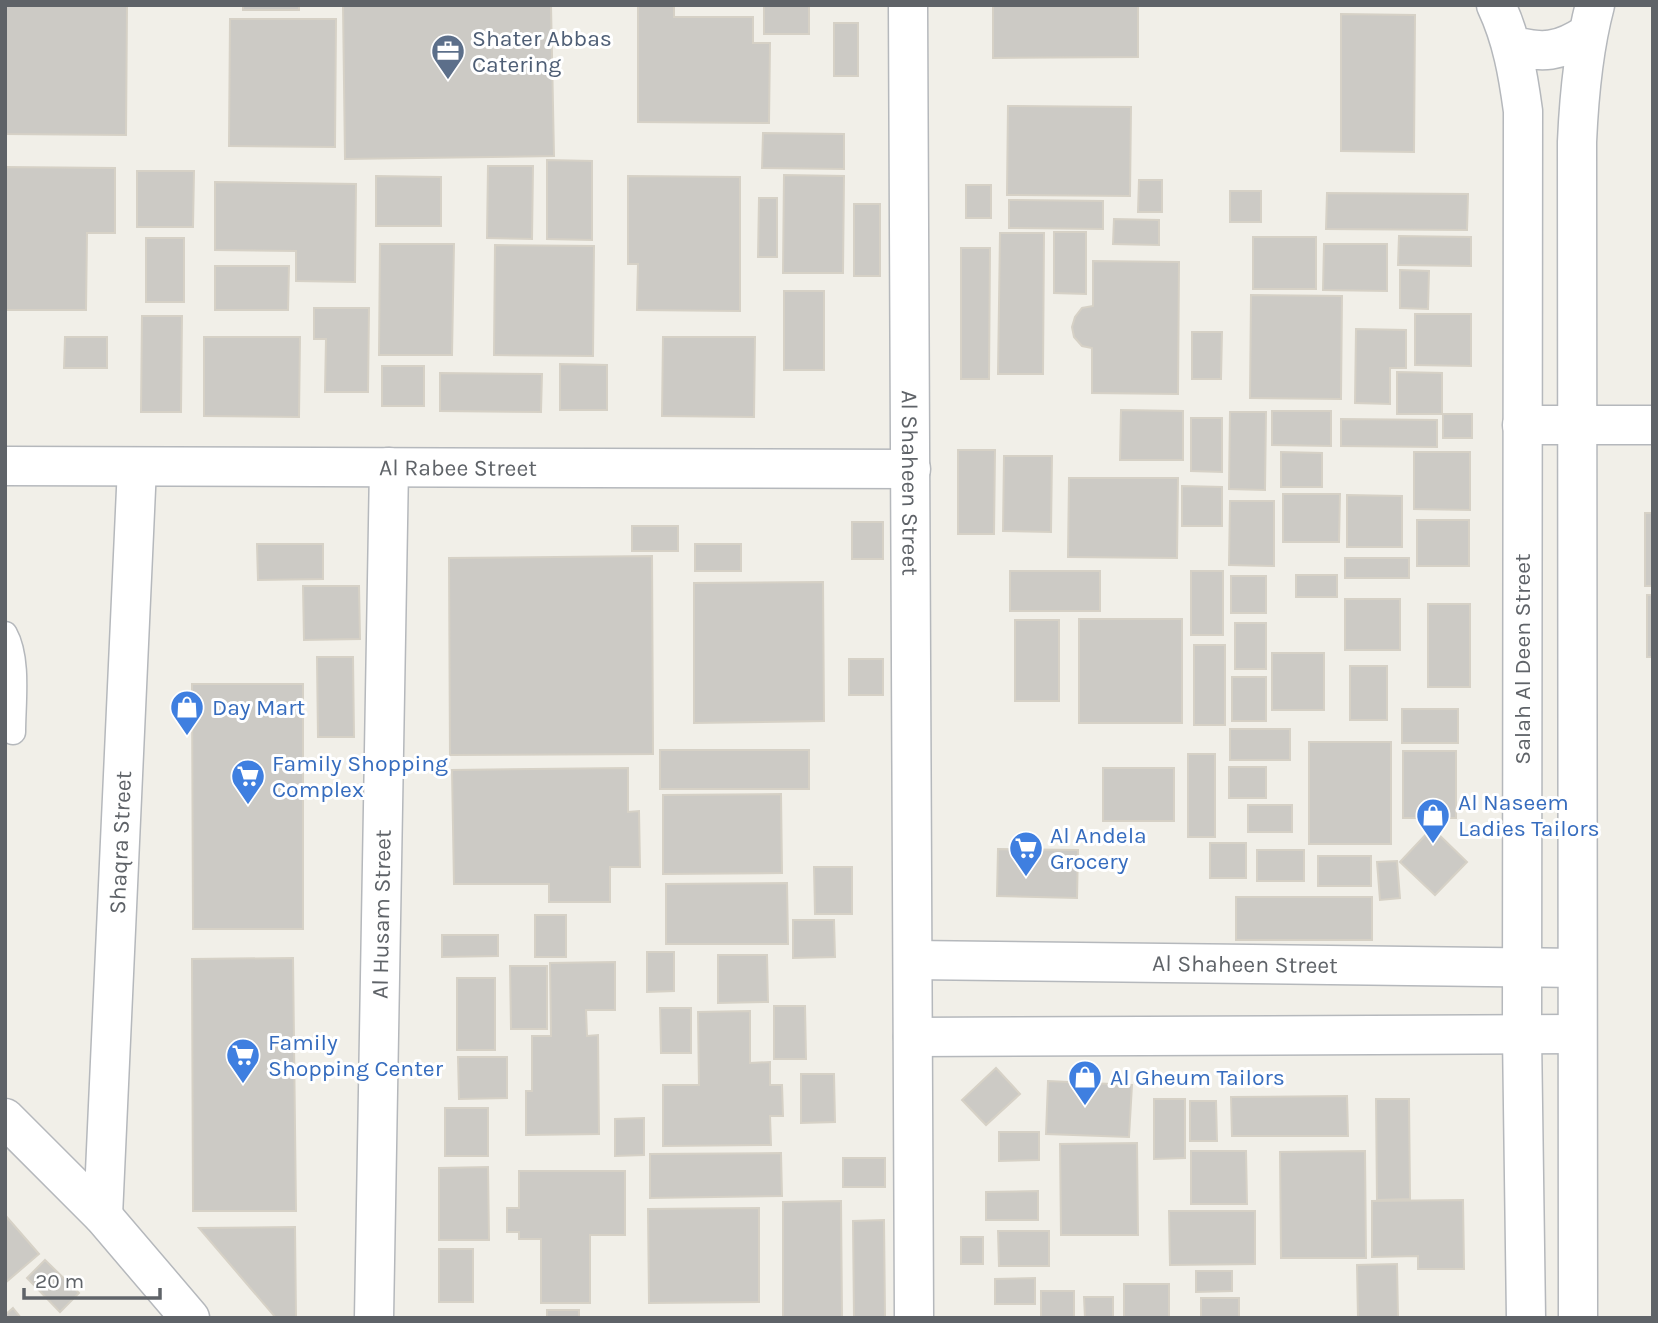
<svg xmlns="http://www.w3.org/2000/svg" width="1658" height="1323" font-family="Karla,sans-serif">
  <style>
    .building { fill: #cccac5; stroke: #d6d1c6; stroke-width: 2 }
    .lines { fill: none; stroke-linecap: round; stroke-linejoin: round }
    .service-casing { stroke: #b5b8bc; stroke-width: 27 }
    .minor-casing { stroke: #b5b8bc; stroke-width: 41 }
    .tertiary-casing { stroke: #b5b8bc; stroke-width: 41 }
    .service { stroke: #fff; stroke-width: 24 }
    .minor { stroke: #fff; stroke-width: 38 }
    .tertiary { stroke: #fff; stroke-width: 38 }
    .labels { text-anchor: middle; stroke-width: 6; stroke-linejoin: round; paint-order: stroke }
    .service-label { font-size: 23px; fill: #4e5e75; stroke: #fff; text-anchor: start }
    .street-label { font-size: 23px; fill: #5f6368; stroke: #fff }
    .shop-label { font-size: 23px; fill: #366cbe; stroke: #fff; text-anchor: start }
  </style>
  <rect width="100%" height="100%" fill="#f1efe8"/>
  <path class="building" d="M5,5H127L126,135L5,134Z
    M243,5H299V10H243Z
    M343,5H551L554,156L345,159Z
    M638,5H674V17H753V43H770L769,123L638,122Z
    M764,5H809V34H764Z
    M993,5H1138V57L993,58Z
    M1341,14L1415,15L1414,152L1341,151Z
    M230,19H336L335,147L229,146Z
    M834,23H858V76H834Z
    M1008,106L1131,107L1130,196L1007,195Z
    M763,133L844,134V169L762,168Z
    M547,160L592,161V240L547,239Z
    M488,166H533L532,239L487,238Z
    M5,167L115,168V233H87L86,310H5Z
    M137,171H194L193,227H137Z
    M784,175L844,176L843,273H783Z
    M376,176L441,177V226H376Z
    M628,176L740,177V311L637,310L638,264H628Z
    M1139,180H1162V212H1138Z
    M215,182L356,184L355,282L296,281V251L215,250Z
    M966,185H991V218H966Z
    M1230,191H1261V222H1230Z
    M1327,193L1468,194L1467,230L1326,229Z
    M759,198H777V257H758Z
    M1009,200L1103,201V229L1009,228Z
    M854,204H880V276H854Z
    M1114,219L1159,220V245L1113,244Z
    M1054,232H1086V294L1054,293Z
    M1000,233H1044L1043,374H998Z
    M1399,236L1471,237V266L1398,265Z
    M1253,237H1316V289H1253Z
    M146,238H184V302H146Z
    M380,244H454L452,355H379Z
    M1324,244H1387V291L1323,290Z
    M495,245L594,246L593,356L494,355Z
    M961,248H990L989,379H961Z
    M1093,261L1179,262L1178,394L1092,393V348L1082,346L1074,337L1072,327L1075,317L1082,308L1093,306Z
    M215,266H289L288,310H215Z
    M1400,270L1429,271L1428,309L1400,308Z
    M784,291H824V370H784Z
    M1251,295L1342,296L1341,399L1250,398Z
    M314,308H369L368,392H325L326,339H314Z
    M1415,314H1471V366L1415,365Z
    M142,316H182L181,412H141Z
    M1356,329L1406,330V368H1390V404L1355,403Z
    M1192,332H1222L1221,379H1192Z
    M65,337H107V368H64Z
    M204,337H300L299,417L204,416Z
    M663,337H755L754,417L662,416Z
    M560,364L607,365V410H560Z
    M382,366H424V406H382Z
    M1397,372L1442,373V414H1397Z
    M440,373L542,374L541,412L440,411Z
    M1121,410L1183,411V460H1120Z
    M1272,411H1331V446L1272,445Z
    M1230,412H1266L1265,490L1229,489Z
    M1443,414H1472V438H1443Z
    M1191,418H1222V472L1191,471Z
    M1341,419L1437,420V447L1341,446Z
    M958,450H995L994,534H958Z
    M1281,452L1322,453V487H1281Z
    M1414,452H1470V510L1414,509Z
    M1004,456H1052L1051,532L1003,531Z
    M1069,478H1178L1177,558L1068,557Z
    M1182,486L1222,487V526H1182Z
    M1283,494H1340L1339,542H1283Z
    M1347,495L1402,496V547H1347Z
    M1230,501H1274V566L1229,565Z
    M1645,513H1653V586H1645Z
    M1417,520H1469V566H1417Z
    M852,522H883V559H852Z
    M632,526H678V551H632Z
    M257,544H323V579L258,580Z
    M695,544H741V571H695Z
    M652,556L653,754L450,755L449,558Z
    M1345,558H1409V578H1345Z
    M1010,571H1100V611H1010Z
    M1191,571H1223V635H1191Z
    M1296,575H1337V597H1296Z
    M1231,576H1266V613H1231Z
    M823,582L824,721L694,723V583Z
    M303,586H359L360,639L304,640Z
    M1647,595H1653V657H1647Z
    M1345,599H1400V650H1345Z
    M1428,604H1470V687H1428Z
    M1079,619H1182V723H1079Z
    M1015,620H1059V701H1015Z
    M1235,623H1266V669H1235Z
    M1194,645H1225V725H1194Z
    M1272,653H1324V710H1272Z
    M317,657H353L354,737H318Z
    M849,659H883V695H849Z
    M1350,666H1387V720H1350Z
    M1232,677H1266V721H1232Z
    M192,684H303V929H193Z
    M1402,709H1458V743H1402Z
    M1230,729H1290V760H1230Z
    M1309,742H1391V844H1309Z
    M660,750H809V789H660Z
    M1403,751H1456V818H1403Z
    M1188,754H1215V837H1188Z
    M1229,767H1266V798H1229Z
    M628,768V812L639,811L640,867H610V902H549V884H454L452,770Z
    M1103,768H1174V821H1103Z
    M781,794L782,873L663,874V795Z
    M1248,805H1292V832H1248Z
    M1432,828L1467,862L1435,895L1400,862Z
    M1210,843H1246V878H1210Z
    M998,849L1078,850L1077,898L997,896Z
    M1257,850H1304V881H1257Z
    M1318,856H1371V886H1318Z
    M1397,861L1400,898L1380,900L1377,862Z
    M814,867H852V914H815Z
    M787,883L788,944H666V884Z
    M1236,897H1372V940H1236Z
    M535,915H566V957H535Z
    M793,920H834L835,957L793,958Z
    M442,935H498V956L442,957Z
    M647,952H674V991L647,992Z
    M718,955H767L768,1002L718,1003Z
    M293,958L296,1211H193L192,959Z
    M615,962V1010H586L587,1036L598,1035L599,1134L526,1135V1091H532V1036H551L550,963Z
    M510,966H547V1029H511Z
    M457,978H495V1050H457Z
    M774,1006H805L806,1059H774Z
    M660,1008H691V1053H661Z
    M750,1011V1063L770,1062V1085H782L783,1116H770L771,1145L663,1146V1085H699L698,1012Z
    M458,1057H507V1098L459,1099Z
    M996,1068L1020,1094L986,1125L962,1100Z
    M801,1074H834L835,1122L801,1123Z
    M1048,1081L1132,1085L1129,1137L1046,1134Z
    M1347,1096L1348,1136H1232L1231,1097Z
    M1154,1099H1185V1158L1154,1159Z
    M1376,1099H1409L1410,1199L1377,1200Z
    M1190,1101H1216L1217,1141H1190Z
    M445,1108H488V1156H445Z
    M644,1118V1155L615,1156V1119Z
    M999,1132H1039V1160L999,1161Z
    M1137,1143L1138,1235H1061L1060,1144Z
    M1191,1151H1246L1247,1204H1191Z
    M1365,1151L1366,1258H1281L1280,1152Z
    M781,1153L782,1196L650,1198V1154Z
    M843,1158H885V1187H843Z
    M488,1167L489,1240H439V1168Z
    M519,1171H625V1235H590V1303H541V1239H519V1232H507V1208H519Z
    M1038,1191V1220H986V1192Z
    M1463,1200L1464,1269H1418V1256L1372,1257V1201Z
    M841,1201L842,1318H783V1202Z
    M759,1208V1302L649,1303L648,1209Z
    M1169,1211H1255V1264L1170,1265Z
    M5,1215L39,1254L5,1283Z
    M884,1220L885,1318H854L853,1221Z
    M295,1227L296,1318H276L199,1228Z
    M998,1231H1049V1266H999Z
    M961,1237H983V1264H961Z
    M439,1249H473V1302H439Z
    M45,1260L79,1293L60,1312L27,1278Z
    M1397,1264L1398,1318H1358L1357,1265Z
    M1196,1271H1232V1291L1196,1292Z
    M1035,1278V1304H995V1279Z
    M1124,1284H1169V1318H1124Z
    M1041,1291H1074V1318H1041Z
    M1084,1297H1113V1318H1085Z
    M1201,1298H1239V1318H1201Z
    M13,1308L21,1318H5V1315Z
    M547,1310H579V1318H547Z"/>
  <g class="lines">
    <g class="service-casing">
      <path id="service" d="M5,634C19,659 13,703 13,732"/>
    </g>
    <g class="minor-casing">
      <g id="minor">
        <path id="s1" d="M908,5L914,1318"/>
        <path d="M1522,425H1653"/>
        <path id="s2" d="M5,466L911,469"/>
        <path id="s3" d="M913,960L1577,968"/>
        <path d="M913,1037L1577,1034"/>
        <path d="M5,1118L103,1216L190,1318"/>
        <path id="s4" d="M103,1216L137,467"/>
        <path id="s5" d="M374,1318L389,467"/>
      </g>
    </g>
    <g class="tertiary-casing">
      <path id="tertiary" d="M1496,5C1512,39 1518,74 1523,111L1522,1035L1526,1318
        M1511,45C1542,54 1560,52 1587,34
        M1578,1318L1577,142C1579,96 1583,50 1595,5"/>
    </g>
    <use href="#service" class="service"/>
    <use href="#minor" class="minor"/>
    <use href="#tertiary" class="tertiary"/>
  </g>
  <defs>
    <g id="office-pin" transform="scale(1.75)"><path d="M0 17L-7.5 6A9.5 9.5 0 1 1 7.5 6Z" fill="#5c6f8a" stroke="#fff"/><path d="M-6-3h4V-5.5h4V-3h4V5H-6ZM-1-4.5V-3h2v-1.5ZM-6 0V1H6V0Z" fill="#fff"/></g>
    <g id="shop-pin" transform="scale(1.75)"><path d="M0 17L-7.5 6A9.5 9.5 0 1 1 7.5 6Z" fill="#3f7fe0" stroke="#fff"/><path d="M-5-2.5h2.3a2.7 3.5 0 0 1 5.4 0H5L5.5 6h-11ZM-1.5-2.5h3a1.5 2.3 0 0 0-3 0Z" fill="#fff"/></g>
    <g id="supermarket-pin" transform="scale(1.75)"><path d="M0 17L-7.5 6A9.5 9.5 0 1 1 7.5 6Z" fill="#3f7fe0" stroke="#fff"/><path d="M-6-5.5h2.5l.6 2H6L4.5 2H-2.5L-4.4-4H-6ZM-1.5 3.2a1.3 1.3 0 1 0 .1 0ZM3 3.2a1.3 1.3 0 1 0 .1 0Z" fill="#fff"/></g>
  </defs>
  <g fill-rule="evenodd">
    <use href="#office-pin" x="448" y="51"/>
    <use href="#shop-pin" x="187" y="707"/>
    <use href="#supermarket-pin" x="248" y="776"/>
    <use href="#shop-pin" x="1433" y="815"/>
    <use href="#supermarket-pin" x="1026" y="848"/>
    <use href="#supermarket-pin" x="243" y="1055"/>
    <use href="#shop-pin" x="1085" y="1077"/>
  </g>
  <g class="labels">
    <g class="service-label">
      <text x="472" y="46">Shater Abbas<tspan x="472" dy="26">Catering</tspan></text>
    </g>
    <g class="street-label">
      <text dy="8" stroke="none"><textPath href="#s2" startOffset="453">Al Rabee Street</textPath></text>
      <text dy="8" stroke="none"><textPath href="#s1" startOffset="478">Al Shaheen Street</textPath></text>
      <text transform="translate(1522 659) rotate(-90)" y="8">Salah Al Deen Street</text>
      <text dy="8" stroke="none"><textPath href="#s4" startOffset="374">Shaqra Street</textPath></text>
      <text dy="8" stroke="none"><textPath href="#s5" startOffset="404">Al Husam Street</textPath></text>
      <text dy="8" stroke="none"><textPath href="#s3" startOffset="332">Al Shaheen Street</textPath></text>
    </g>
    <g class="shop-label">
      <text x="212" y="715">Day Mart</text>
      <text x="272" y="771">Family Shopping<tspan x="272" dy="26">Complex</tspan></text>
      <text x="1458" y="810">Al Naseem<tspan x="1458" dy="26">Ladies Tailors</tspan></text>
      <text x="1050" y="843">Al Andela<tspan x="1050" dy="26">Grocery</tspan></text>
      <text x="268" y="1050">Family<tspan x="268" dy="26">Shopping Center</tspan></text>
      <text x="1110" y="1085">Al Gheum Tailors</text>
    </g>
  </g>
  <rect width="1658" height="1323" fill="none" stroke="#5f6368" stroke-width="14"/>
  <path d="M24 1288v10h136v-10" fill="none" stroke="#5f6368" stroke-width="3.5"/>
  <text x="35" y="1288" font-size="21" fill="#5f6368" stroke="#ffffff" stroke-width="5" paint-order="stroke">20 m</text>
</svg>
